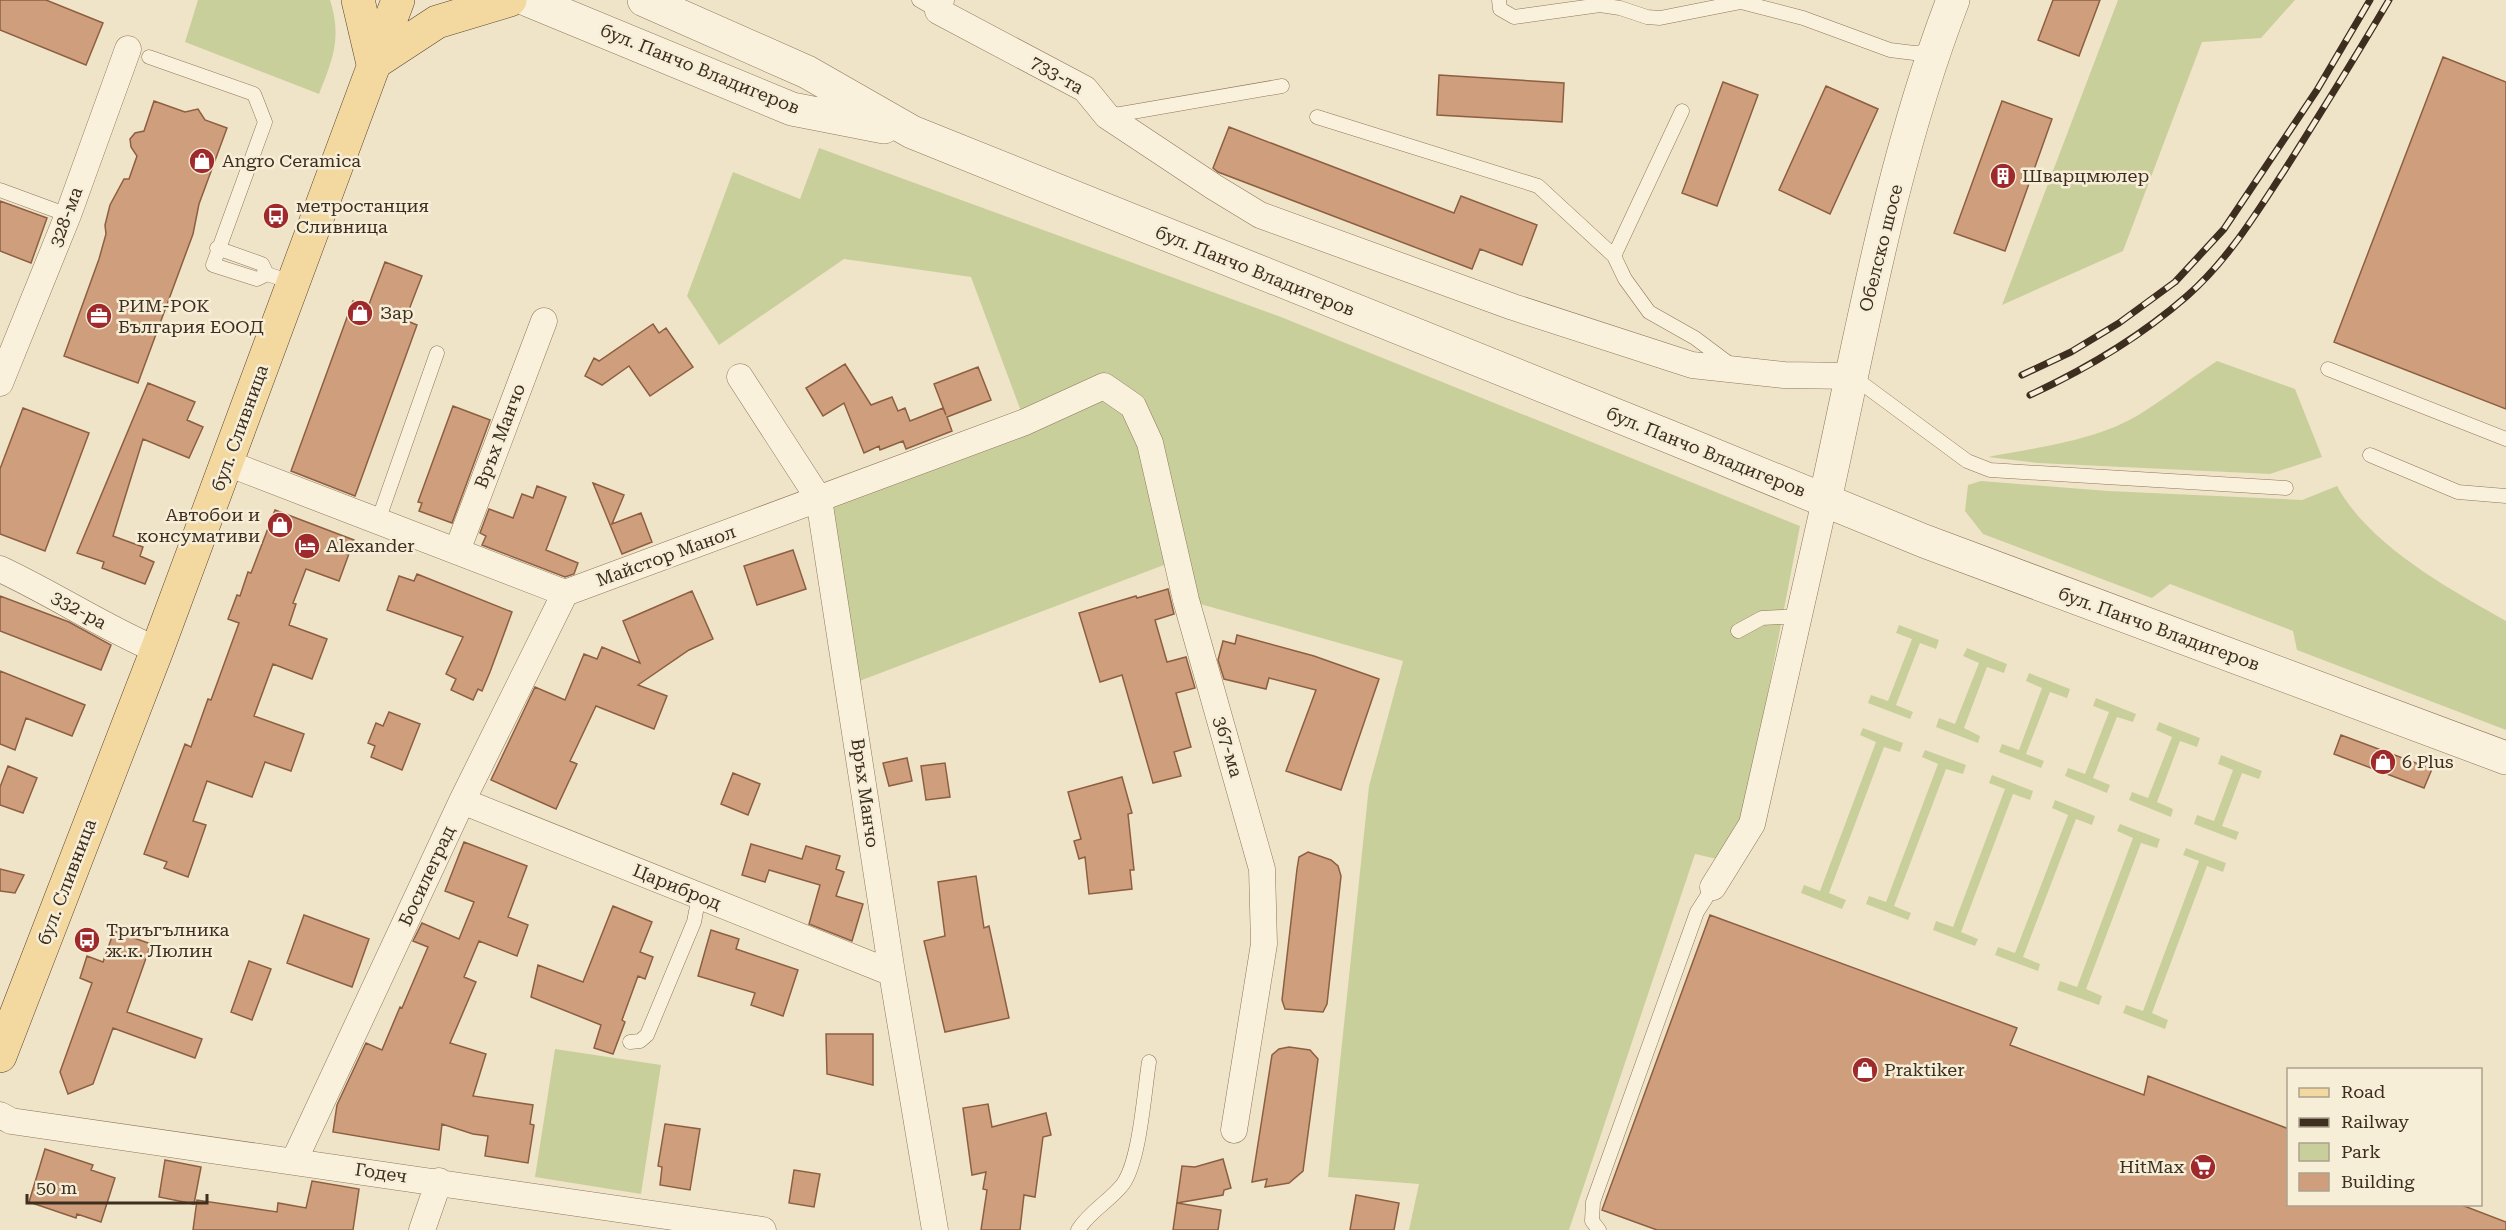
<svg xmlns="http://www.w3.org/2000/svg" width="2506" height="1230" font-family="'Roboto Serif',serif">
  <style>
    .green { fill: #c9cf9b }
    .building { fill: #cf9f7d; stroke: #8d5f41; stroke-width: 1.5 }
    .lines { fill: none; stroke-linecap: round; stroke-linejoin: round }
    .service-casing { stroke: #8d765c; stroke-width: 15 }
    .minor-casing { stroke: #8d765c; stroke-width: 27 }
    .tertiary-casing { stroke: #8d765c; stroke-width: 34 }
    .primary-casing { stroke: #5b4430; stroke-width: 34 }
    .service { stroke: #faf1dc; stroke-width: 14 }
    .minor { stroke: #faf1dc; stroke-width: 26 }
    .tertiary { stroke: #faf1dc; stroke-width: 33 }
    .primary { stroke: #f3d9a0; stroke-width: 33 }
    .rail-casing { stroke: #3d2e20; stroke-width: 7 }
    .rail { stroke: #f7eed8; stroke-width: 4.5; stroke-dasharray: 14; stroke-linecap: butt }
    .labels { text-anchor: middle; stroke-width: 5; stroke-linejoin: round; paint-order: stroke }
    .street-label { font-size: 18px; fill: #3d2e20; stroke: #f7eed8 }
    .poi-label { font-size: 18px; fill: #3d2e20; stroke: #f7eed8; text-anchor: start }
  </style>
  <rect width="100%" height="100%" fill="#f0e4c8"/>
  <path class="green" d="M198,0H330C342,38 333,59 319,94L185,42Z
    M2118,0H2295L2261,38L2202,42L2123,251L2002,305Z
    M819,148L1281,317L1800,526L1735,863L1695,854L1569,1230H1409L1419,1184L1328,1177L1369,786L1403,661L1186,600L1177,560L849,685L819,499L1025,422L971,277L844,259L719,345L687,296L733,172L800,199Z
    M2217,361L2295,389L2322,457L2270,474L2038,463L1988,457C2038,447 2096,441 2140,414C2166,398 2191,378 2217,361Z
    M1981,481L2108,491L2302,500L2337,486C2370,546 2448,588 2506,621V730L2297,650L2293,631L2170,584L2152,598L1983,534L1965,511L1968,485Z
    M1899,625L1939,640L1936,649L1920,643L1896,705L1913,712L1910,719L1868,703L1871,695L1888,701L1912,639L1896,633Z
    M1967,648L2007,664L2004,673L1987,667L1964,728L1980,736L1978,743L1936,727L1939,718L1955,724L1979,663L1963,656Z
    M2029,673L2070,689L2067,698L2050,692L2026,754L2044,761L2041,768L1999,752L2002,744L2019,750L2042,688L2026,681Z
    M2096,698L2136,714L2133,722L2117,717L2093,778L2110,785L2107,793L2065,776L2068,768L2085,774L2109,712L2093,706Z
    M2159,722L2200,738L2197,747L2180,741L2157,802L2173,809L2171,817L2129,800L2132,792L2148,798L2172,737L2156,730Z
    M1863,728L1903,743L1900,752L1884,747L1829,893L1846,900L1842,909L1801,893L1804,885L1820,891L1876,742L1860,735Z
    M1925,750L1966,765L1963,774L1946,769L1894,906L1911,913L1908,920L1866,904L1869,896L1886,902L1938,764L1922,757Z
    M2221,755L2262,771L2259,779L2242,773L2222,826L2239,832L2236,840L2194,824L2197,815L2214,821L2233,770L2218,764Z
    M1992,775L2033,791L2030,800L2013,794L1961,932L1978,939L1975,946L1933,930L1936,921L1953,927L2005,789L1989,783Z
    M2055,800L2095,816L2092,825L2076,819L2023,957L2040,964L2038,971L1995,955L1998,947L2015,953L2068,815L2052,808Z
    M2120,824L2160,839L2157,848L2141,843L2086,989L2102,996L2099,1005L2057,990L2060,981L2077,987L2133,838L2117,831Z
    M2186,848L2226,863L2223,872L2207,866L2152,1013L2168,1020L2165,1029L2123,1013L2126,1005L2143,1011L2199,861L2183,855Z
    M555,1049L661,1065L641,1194L535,1177Z"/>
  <path class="building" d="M0,0H46L103,23L86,65L0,30Z
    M2053,0H2100L2079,56L2038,40Z
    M2443,57L2506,82V409L2334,342Z
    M1439,75L1564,83L1562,122L1437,115Z
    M1723,82L1758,95L1717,206L1682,193Z
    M1826,86L1878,109L1830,214L1779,190Z
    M154,101L185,112L198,109L205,120L227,128L199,204L193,234L138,383L64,356L99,259L106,234L105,225L110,205L124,179H129L137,156L131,147L130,139L135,133L144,131Z
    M2002,101L2052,119L2005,251L1954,233Z
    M1229,127L1454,213L1461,196L1537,225L1522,265L1480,249L1472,269L1218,172L1213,168Z
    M0,201L47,218L31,263L0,251Z
    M385,262L422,276L405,320L417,325L355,496L291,471L353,301L368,307Z
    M653,324L659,333L666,328L693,367L650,396L629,366L602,385L585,376L594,358L599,361Z
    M845,364L871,405L892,397L898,411L905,408L910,421L943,408L946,415L934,384L978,367L991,400L947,417L952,431L906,449L903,441L880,450L879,446L864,453L844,403L823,416L806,388Z
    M148,383L195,402L187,420L203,427L189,458L143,439L113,536L143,547L140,556L154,562L145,584L102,568L104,562L77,553Z
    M453,406L490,420L452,523L419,511L422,503L418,502Z
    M23,408L89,433L45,551L0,534V469Z
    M593,483L624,495L612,524L641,513L652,542L622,554Z
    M537,486L566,497L546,550L578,563L574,574L565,577L482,545L486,536L480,533L489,509L513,518L522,494L533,498Z
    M275,510L354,540L339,581L306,569L293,603L296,604L289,625L327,639L312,679L273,664L254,716L304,734L291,771L265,762L252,797L207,781L193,821L206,825L188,877L164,868L167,862L144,854L185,744L191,747L208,699L211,700L239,623L228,619L237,595L240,596L248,572L251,573Z
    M793,550L806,589L757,605L744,566Z
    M417,574L512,612L490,672L482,691L478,689L473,700L451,690L456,679L446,674L463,637L387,610L399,576L414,581Z
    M1168,589L1174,614L1155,620L1167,662L1186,657L1195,688L1176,693L1191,747L1174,752L1181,776L1153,783L1122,675L1100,682L1079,613L1136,596L1137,598Z
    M692,591L713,639L689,650L638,685L667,696L654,729L596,706L570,761L577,764L556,809L491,780L535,687L565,700L584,654L597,659L602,647L640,663L623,621Z
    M0,596L69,622L111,645L101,670L0,631Z
    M1237,635L1314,656L1379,679L1341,790L1286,771L1316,690L1269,678L1266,689L1224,679L1218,660L1223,641L1235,644Z
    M0,671L85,705L72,736L26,718L15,750L0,744Z
    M389,712L420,724L402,770L371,757L375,746L368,743L376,723L383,726Z
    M2341,735L2432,769L2424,788L2334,754Z
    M907,758L912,781L889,786L883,763Z
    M945,763L950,797L926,800L921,766Z
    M8,766L37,778L23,813L0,805V787Z
    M733,773L760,784L748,815L721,804Z
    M1122,777L1132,813L1128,814L1134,870H1130L1132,889L1089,894L1085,857L1079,859L1074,841L1081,839L1068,792Z
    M464,842L527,866L508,917L528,925L517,956L479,941L464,977L476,982L450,1043L486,1054L473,1096L533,1105L530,1124L534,1125L528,1163L485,1156L488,1136L473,1134L442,1124L439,1150L333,1132L337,1105L366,1043L382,1050L400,1007L402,1008L428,947L413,941L422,923L459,939L474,902L445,891Z
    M751,844L802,859L806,846L840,856L836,869L844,872L836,896L863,904L852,941L809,924L820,885L769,870L765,882L742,875Z
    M1308,852L1331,860L1338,866L1341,876L1327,1004L1323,1012L1285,1009L1282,1000L1297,869L1299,857Z
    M0,869L24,875L15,893L0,891Z
    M976,876L984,928L989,926L1009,1018L945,1032L924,941L945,936L938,882Z
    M613,906L652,922L640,952L653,957L645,979L638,976L622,1020L625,1022L613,1054L594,1048L601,1025L531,997L538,965L583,982Z
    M304,915L369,939L352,987L287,963Z
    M1710,915L2017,1028L2010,1045L2144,1095L2148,1076L2289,1129V1204H2459L2506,1222V1230H1657L1602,1210Z
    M711,930L739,939L736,949L798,970L783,1016L751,1005L755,993L698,976Z
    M114,931L151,944L127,1012L202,1039L195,1058L113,1028L93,1084L68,1094L60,1072L92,983L80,978L87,956L103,962Z
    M249,961L271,969L252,1020L231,1012Z
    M826,1034H873V1085L827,1074Z
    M1289,1047L1310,1050L1318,1059L1303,1171L1289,1183L1265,1187L1267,1179L1252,1182L1272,1055L1279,1049Z
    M988,1104L992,1127L1046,1113L1051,1135L1043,1137L1035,1197L1024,1195L1020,1230H981L987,1190L983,1189L986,1172L972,1175L963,1108Z
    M665,1124L700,1129L690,1190L660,1185L662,1167L658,1166Z
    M45,1149L93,1165L91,1170L115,1178L101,1222L77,1214L76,1218L29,1202Z
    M1223,1159L1231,1188L1224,1190L1223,1195L1177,1203L1221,1210L1218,1230H1173L1182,1166L1195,1167Z
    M165,1160L201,1167L194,1204L159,1197Z
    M794,1170L820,1174L814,1207L789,1203Z
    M312,1181L359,1189L353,1230H193L197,1200L277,1212L278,1203L306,1208Z
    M1356,1195L1399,1203L1394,1230H1350Z"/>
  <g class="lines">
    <g class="service-casing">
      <path id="service" d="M919,0L938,11
        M1499,0L1500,9L1514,17L1600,5L1620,8L1647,17L1660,18L1741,2L1803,18L1890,50L1914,53L1933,51
        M149,57L254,94L265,122L213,265L257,279L267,274
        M1109,116L1282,86
        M1317,117L1538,186L1614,256L1625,279L1649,312L1695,338L1731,365
        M0,190L68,215
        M217,248L262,264L267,274L294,283
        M1614,256L1682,111
        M2328,369L2506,439
        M1852,376L1967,461L1990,470L2286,488
        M2370,455L2458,492L2506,496
        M378,521L437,353
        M1738,631L1762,618L1800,616
        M630,1042L640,1041L647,1035L694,922L699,896
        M1078,1230C1090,1211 1110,1201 1123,1184C1140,1160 1144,1093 1149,1062
        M1599,1230L1592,1221L1593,1202L1697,912L1713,887"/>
    </g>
    <g class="minor-casing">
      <path id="minor" d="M941,0L938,11L1085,89L1107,116L1214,187L1260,215L1513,307L1692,365L1784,375L1852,376
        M740,377L819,499L892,973L935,1230
        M0,383L68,215L128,49
        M227,463L565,593L1025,422L1104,386L1133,406L1150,443L1186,600L1262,869L1264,944L1234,1130
        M457,551L544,321
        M0,569C54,594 103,627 157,650
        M462,801L892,973
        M1713,887L1752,824L1825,500
        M0,1115L11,1121L763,1230
        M294,1161L462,801L565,593
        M422,1230L439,1181"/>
    </g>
    <g class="tertiary-casing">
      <path id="tertiary" d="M528,0L792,109L884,127
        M644,0L807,72L912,132L1675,439L1924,541L2506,758
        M1825,500C1862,333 1891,161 1953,0"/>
    </g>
    <g class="primary-casing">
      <path id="primary" d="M358,0L373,64
        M373,64L437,22L510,0
        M0,1056L157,650L398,0"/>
    </g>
    <use href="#service" class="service"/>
    <use href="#minor" class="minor"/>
    <use href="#tertiary" class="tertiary"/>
    <use href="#primary" class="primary"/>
    <g class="rail-casing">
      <path id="rail" d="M2022,375L2071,352L2119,323L2175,282L2224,229L2317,90L2370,0
        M2030,395C2088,368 2139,338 2187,296C2228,260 2255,215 2284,171C2320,114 2355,58 2389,0"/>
    </g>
    <use href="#rail" class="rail"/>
  </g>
  <defs>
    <g id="shop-disc" transform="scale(1.35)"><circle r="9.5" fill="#9e2a2b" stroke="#f7eed8"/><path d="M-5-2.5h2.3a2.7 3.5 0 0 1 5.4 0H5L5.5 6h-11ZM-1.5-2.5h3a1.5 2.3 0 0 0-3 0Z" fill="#fff"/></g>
    <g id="building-disc" transform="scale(1.35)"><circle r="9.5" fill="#9e2a2b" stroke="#f7eed8"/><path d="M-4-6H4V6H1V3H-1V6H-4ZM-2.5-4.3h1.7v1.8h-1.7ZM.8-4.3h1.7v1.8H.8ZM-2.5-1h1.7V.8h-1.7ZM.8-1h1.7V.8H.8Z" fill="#fff"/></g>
    <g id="bus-disc" transform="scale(1.35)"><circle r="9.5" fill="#9e2a2b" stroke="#f7eed8"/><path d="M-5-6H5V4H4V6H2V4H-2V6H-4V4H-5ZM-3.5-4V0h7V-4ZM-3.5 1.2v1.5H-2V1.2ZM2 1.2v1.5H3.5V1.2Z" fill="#fff"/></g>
    <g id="office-disc" transform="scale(1.35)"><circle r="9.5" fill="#9e2a2b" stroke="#f7eed8"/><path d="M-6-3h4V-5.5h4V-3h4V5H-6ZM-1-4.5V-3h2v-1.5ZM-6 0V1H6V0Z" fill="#fff"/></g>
    <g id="hotel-disc" transform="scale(1.35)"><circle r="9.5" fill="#9e2a2b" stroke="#f7eed8"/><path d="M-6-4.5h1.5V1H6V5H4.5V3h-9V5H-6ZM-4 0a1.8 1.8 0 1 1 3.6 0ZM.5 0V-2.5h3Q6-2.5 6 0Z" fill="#fff"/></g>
    <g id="supermarket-disc" transform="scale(1.35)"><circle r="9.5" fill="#9e2a2b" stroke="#f7eed8"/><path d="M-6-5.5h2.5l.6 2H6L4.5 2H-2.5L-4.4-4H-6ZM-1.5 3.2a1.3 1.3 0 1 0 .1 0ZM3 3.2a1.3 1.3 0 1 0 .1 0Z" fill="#fff"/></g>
  </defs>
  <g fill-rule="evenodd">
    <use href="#shop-disc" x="202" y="161"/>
    <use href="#building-disc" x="2003" y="176"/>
    <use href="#bus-disc" x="276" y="216"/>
    <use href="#shop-disc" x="360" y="313"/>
    <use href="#office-disc" x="99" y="316"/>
    <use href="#shop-disc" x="280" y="525"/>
    <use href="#hotel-disc" x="307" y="546"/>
    <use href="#shop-disc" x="2383" y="762"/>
    <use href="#bus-disc" x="87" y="940"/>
    <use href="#shop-disc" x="1865" y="1070"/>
    <use href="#supermarket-disc" x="2203" y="1167"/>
  </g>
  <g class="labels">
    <g class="street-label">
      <text transform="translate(700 69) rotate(22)" y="6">бул. Панчо Владигеров</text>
      <text transform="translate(1057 75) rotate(30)" y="6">733-та</text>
      <text transform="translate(66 217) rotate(-69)" y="6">328-ма</text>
      <text transform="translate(1881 248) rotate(-76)" y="6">Обелско шосе</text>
      <text transform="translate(1255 271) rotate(22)" y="6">бул. Панчо Владигеров</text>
      <text transform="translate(240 428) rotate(-70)" y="6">бул. Сливница</text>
      <text transform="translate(500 436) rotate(-69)" y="6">Връх Манчо</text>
      <text transform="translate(1706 452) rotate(22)" y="6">бул. Панчо Владигеров</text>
      <text transform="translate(666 556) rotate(-20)" y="6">Майстор Манол</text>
      <text transform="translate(79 610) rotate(29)" y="6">332-ра</text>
      <text transform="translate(2159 629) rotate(20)" y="6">бул. Панчо Владигеров</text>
      <text transform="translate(1228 747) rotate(74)" y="6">367-ма</text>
      <text transform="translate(865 793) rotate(82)" y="6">Връх Манчо</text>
      <text transform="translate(427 876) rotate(-65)" y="6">Босилеград</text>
      <text transform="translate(67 882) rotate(-69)" y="6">бул. Сливница</text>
      <text transform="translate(677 887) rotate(22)" y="6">Цариброд</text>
      <text transform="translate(381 1173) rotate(8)" y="6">Годеч</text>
    </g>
    <g class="poi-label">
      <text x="222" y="167">Angro Ceramica</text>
      <text x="2022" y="182">Шварцмюлер</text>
      <text x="296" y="212">метростанция<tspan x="296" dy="21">Сливница</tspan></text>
      <text x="118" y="312">РИМ-РОК<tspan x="118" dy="21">България ЕООД</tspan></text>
      <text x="380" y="319">Зар</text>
      <text x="260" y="521" text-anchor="end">Автобои и<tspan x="260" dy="21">консумативи</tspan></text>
      <text x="326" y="552">Alexander</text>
      <text x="2402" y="768">6 Plus</text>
      <text x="106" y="936">Триъгълника<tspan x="106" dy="21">ж.к. Люлин</tspan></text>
      <text x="1884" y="1076">Praktiker</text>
      <text x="2184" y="1173" text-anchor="end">HitMax</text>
    </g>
  </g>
  <rect x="2287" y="1068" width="195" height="138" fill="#f7eed8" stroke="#ada18e" stroke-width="1.5"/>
  <rect x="2299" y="1088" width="30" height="9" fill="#f3d9a0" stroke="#ada18e" stroke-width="1.5"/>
  <text x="2341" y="1098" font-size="18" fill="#3d2e20">Road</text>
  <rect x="2299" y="1118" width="30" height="9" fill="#3d2e20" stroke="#ada18e" stroke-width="1.5"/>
  <text x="2341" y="1128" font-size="18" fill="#3d2e20">Railway</text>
  <rect x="2299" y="1143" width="30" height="18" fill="#c9cf9b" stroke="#ada18e" stroke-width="1.5"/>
  <text x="2341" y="1158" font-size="18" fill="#3d2e20">Park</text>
  <rect x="2299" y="1173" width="30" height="18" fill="#cf9f7d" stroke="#ada18e" stroke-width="1.5"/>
  <text x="2341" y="1188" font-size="18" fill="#3d2e20">Building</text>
  <path d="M27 1194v9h180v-9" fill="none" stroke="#3d2e20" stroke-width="3"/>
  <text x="36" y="1194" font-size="18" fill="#3d2e20" stroke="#f7eed8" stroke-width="4.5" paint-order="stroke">50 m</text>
</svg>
